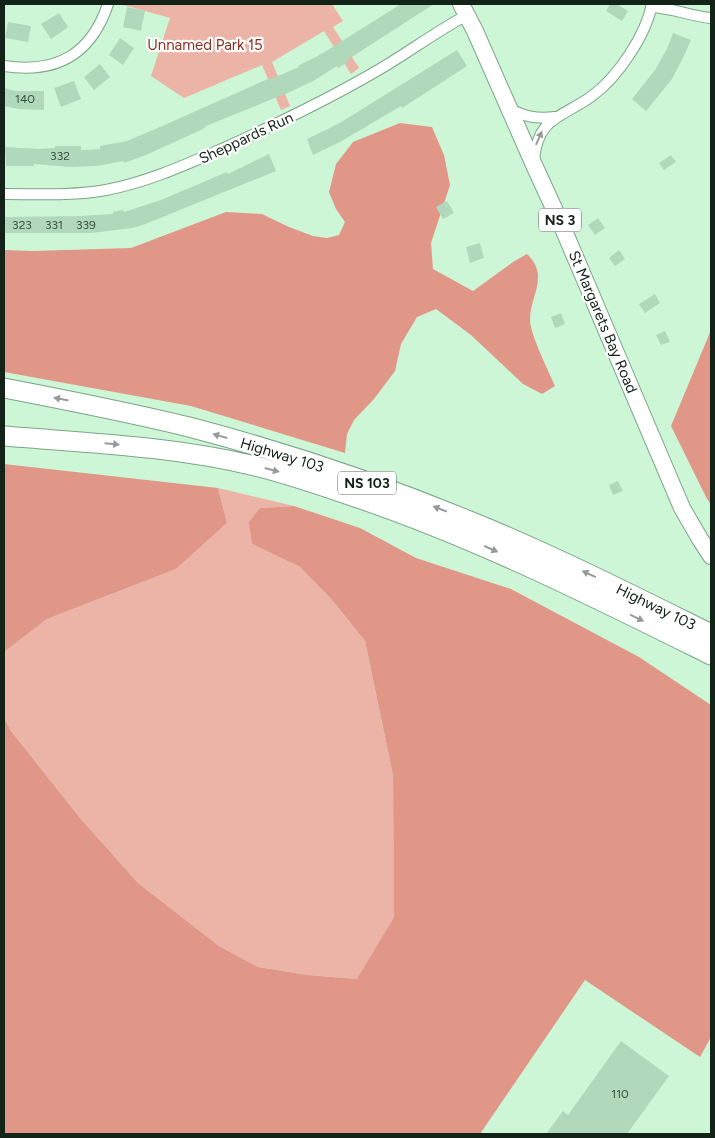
<svg xmlns="http://www.w3.org/2000/svg" width="715" height="1138" font-family="Figtree,sans-serif">
  <style>
    .green { fill: #ecb3a7 }
    .forest { fill: #e19787 }
    .building { fill: #b0d9bb }
    .lines { fill: none; stroke-linecap: round; stroke-linejoin: round }
    .street-casing { stroke: #7da487; stroke-width: 12 }
    .primary-casing { stroke: #7da487; stroke-width: 18 }
    .highway-casing { stroke: #7da487; stroke-width: 21 }
    .street { stroke: #fff; stroke-width: 10 }
    .primary { stroke: #fff; stroke-width: 16 }
    .highway { stroke: #fff; stroke-width: 19 }
    .oneway { fill: #959c97 }
    .labels { text-anchor: middle; stroke-width: 4.5; stroke-linejoin: round; paint-order: stroke }
    .number-label { font-size: 12px; fill: #3a5041 }
    .shield { fill: #fff; stroke: #5a655d; stroke-width: 1 }
    .shield-label { font-size: 14px; font-weight: bold; fill: #132318 }
    .park-label { font-size: 15px; fill: #883121; stroke: #fff }
    .street-label { font-size: 15px; fill: #132318; stroke: #fff }
  </style>
  <rect width="100%" height="100%" fill="#cdf6d7"/>
  <path class="green" d="M120,4H332L343,21L333,27L359,68L351,74L324,31L272,62L290,106L281,110L262,65L184,98L151,76L170,18Z
    M218,488L294,506L260,508L252,544L300,567L332,600L365,641L393,775L394,917L358,979L308,975L258,967L219,946L138,883L80,818L11,731L4,718V652L47,619L176,569L227,523Z"/>
  <path class="forest" d="M400,123L432,127L444,155L450,185L431,243L433,269L473,291L513,262L527,254C550,276 530,295 530,320C530,334 549,372 555,386L542,394L523,384L471,335L436,309L417,317L401,344L395,371L374,399L354,420L347,434L345,453L191,406L4,372V250L33,251L131,248L226,212L262,214L289,227L313,236L327,238L339,235L345,222L336,209L329,192L336,164L353,142Z
    M711,330V505L706,497L671,426Z
    M4,464L218,488L227,523L176,569L47,619L4,652Z
    M294,506L360,528L416,558L511,589L639,657L711,705V1037L700,1057L585,980L480,1134H4V718L11,731L80,818L138,883L219,946L258,967L308,975L357,979L394,917L393,775L365,641L332,600L300,567L252,544L249,522L260,508Z"/>
  <path class="building" d="M401,4H434L347,60L348,62L338,68L337,66L315,80L292,91L206,126L203,129L146,155L124,163V161L97,166L70,167L34,164V166H6L5,147L39,149L55,148V146H81V150L100,149V146L127,141L160,127L261,82L270,78L271,79L299,67L298,66L323,53Z
    M610,4H617L628,11L622,21L606,11Z
    M127,7L145,11L141,31L123,27Z
    M59,13L68,27L51,39L41,24Z
    M8,22L31,26L28,42L5,38Z
    M673,33L691,40L684,56L672,79L646,111L632,99L655,70L667,49Z
    M120,38L134,48L123,65L109,55Z
    M457,50L467,66L402,108L401,106L340,142L313,155L307,139L338,124Z
    M100,64L110,77L94,90L84,77Z
    M74,81L81,99L61,107L54,88Z
    M4,88L15,91H44V110L19,109L4,106Z
    M269,154L276,171L143,225L132,228L91,233H4V217L80,216L113,214V212L123,210L124,212L161,200L227,172L228,174Z
    M671,155L676,162L664,170L659,163Z
    M447,201L454,213L443,219L436,207Z
    M598,218L605,228L595,235L588,225Z
    M480,243L484,258L470,263L466,247Z
    M619,250L625,259L615,266L609,258Z
    M655,294L660,303L645,313L639,304Z
    M561,313L565,324L555,328L551,317Z
    M665,331L670,342L661,345L656,335Z
    M618,481L623,491L613,495L609,485Z
    M621,1041L669,1076L627,1134H546L563,1111L568,1115Z"/>
  <g class="lines">
    <g class="street-casing">
      <path id="street" d="M651,7C672,8 691,16 711,18
        M4,66C56,74 91,55 108,4
        M509,108C524,117 537,119 555,117
        M534,160C538,116 562,118 592,96C618,77 646,35 652,4
        M4,194C38,194 72,196 106,190C148,182 185,165 224,148C277,124 329,99 380,69C409,52 437,31 467,15"/>
    </g>
    <g class="primary-casing">
      <path id="primary" d="M461,4L475,31L534,165L562,226L682,508L700,539L711,556"/>
    </g>
    <g class="highway-casing">
      <path id="highway" d="M4,388C66,400 128,412 189,427C285,452 380,484 472,522C553,555 632,595 711,634
        M4,436C88,443 172,446 255,466C288,474 320,485 352,496C477,538 594,597 711,655"/>
    </g>
    <use href="#street" class="street"/>
    <use href="#primary" class="primary"/>
    <use href="#highway" class="highway"/>
  </g>
  <defs><path id="oneway-solid" d="M-6-.8H1V-3.2L6.5 0L1 3.2V.8H-6Z" transform="scale(1.25)"/></defs>
  <g class="oneway">
    <use href="#oneway-solid" transform="translate(539 138) rotate(-66)"/>
    <use href="#oneway-solid" transform="translate(61 399) rotate(-169)"/>
    <use href="#oneway-solid" transform="translate(220 436) rotate(-164)"/>
    <use href="#oneway-solid" transform="translate(112 444) rotate(5)"/>
    <use href="#oneway-solid" transform="translate(272 470) rotate(15)"/>
    <use href="#oneway-solid" transform="translate(440 509) rotate(-159)"/>
    <use href="#oneway-solid" transform="translate(491 549) rotate(24)"/>
    <use href="#oneway-solid" transform="translate(589 574) rotate(-155)"/>
    <use href="#oneway-solid" transform="translate(637 618) rotate(26)"/>
  </g>
  <g class="labels">
    <g class="number-label">
      <text x="25" y="103">140</text>
      <text x="60" y="160">332</text>
      <text x="22" y="229">323</text>
      <text x="54" y="229">331</text>
      <text x="86" y="229">339</text>
      <text x="620" y="1098">110</text>
    </g>
    <g class="shield">
      <rect x="539" y="208.5" width="42" height="23" rx="4"/>
      <rect x="338" y="471.5" width="58" height="23" rx="4"/>
    </g>
    <g class="shield-label">
      <text x="560" y="225">NS 3</text>
      <text x="367" y="488">NS 103</text>
    </g>
    <g class="park-label">
      <text x="205" y="50">Unnamed Park 15</text>
    </g>
    <g class="street-label">
      <text transform="translate(246 138) rotate(-25)" y="5">Sheppards Run</text>
      <text transform="translate(603 322) rotate(67)" y="5">St Margarets Bay Road</text>
      <text transform="translate(282 455) rotate(17)" y="5">Highway 103</text>
      <text transform="translate(656 607) rotate(26)" y="5">Highway 103</text>
    </g>
  </g>
  <rect width="715" height="1138" fill="none" stroke="#132318" stroke-width="10"/>
</svg>
